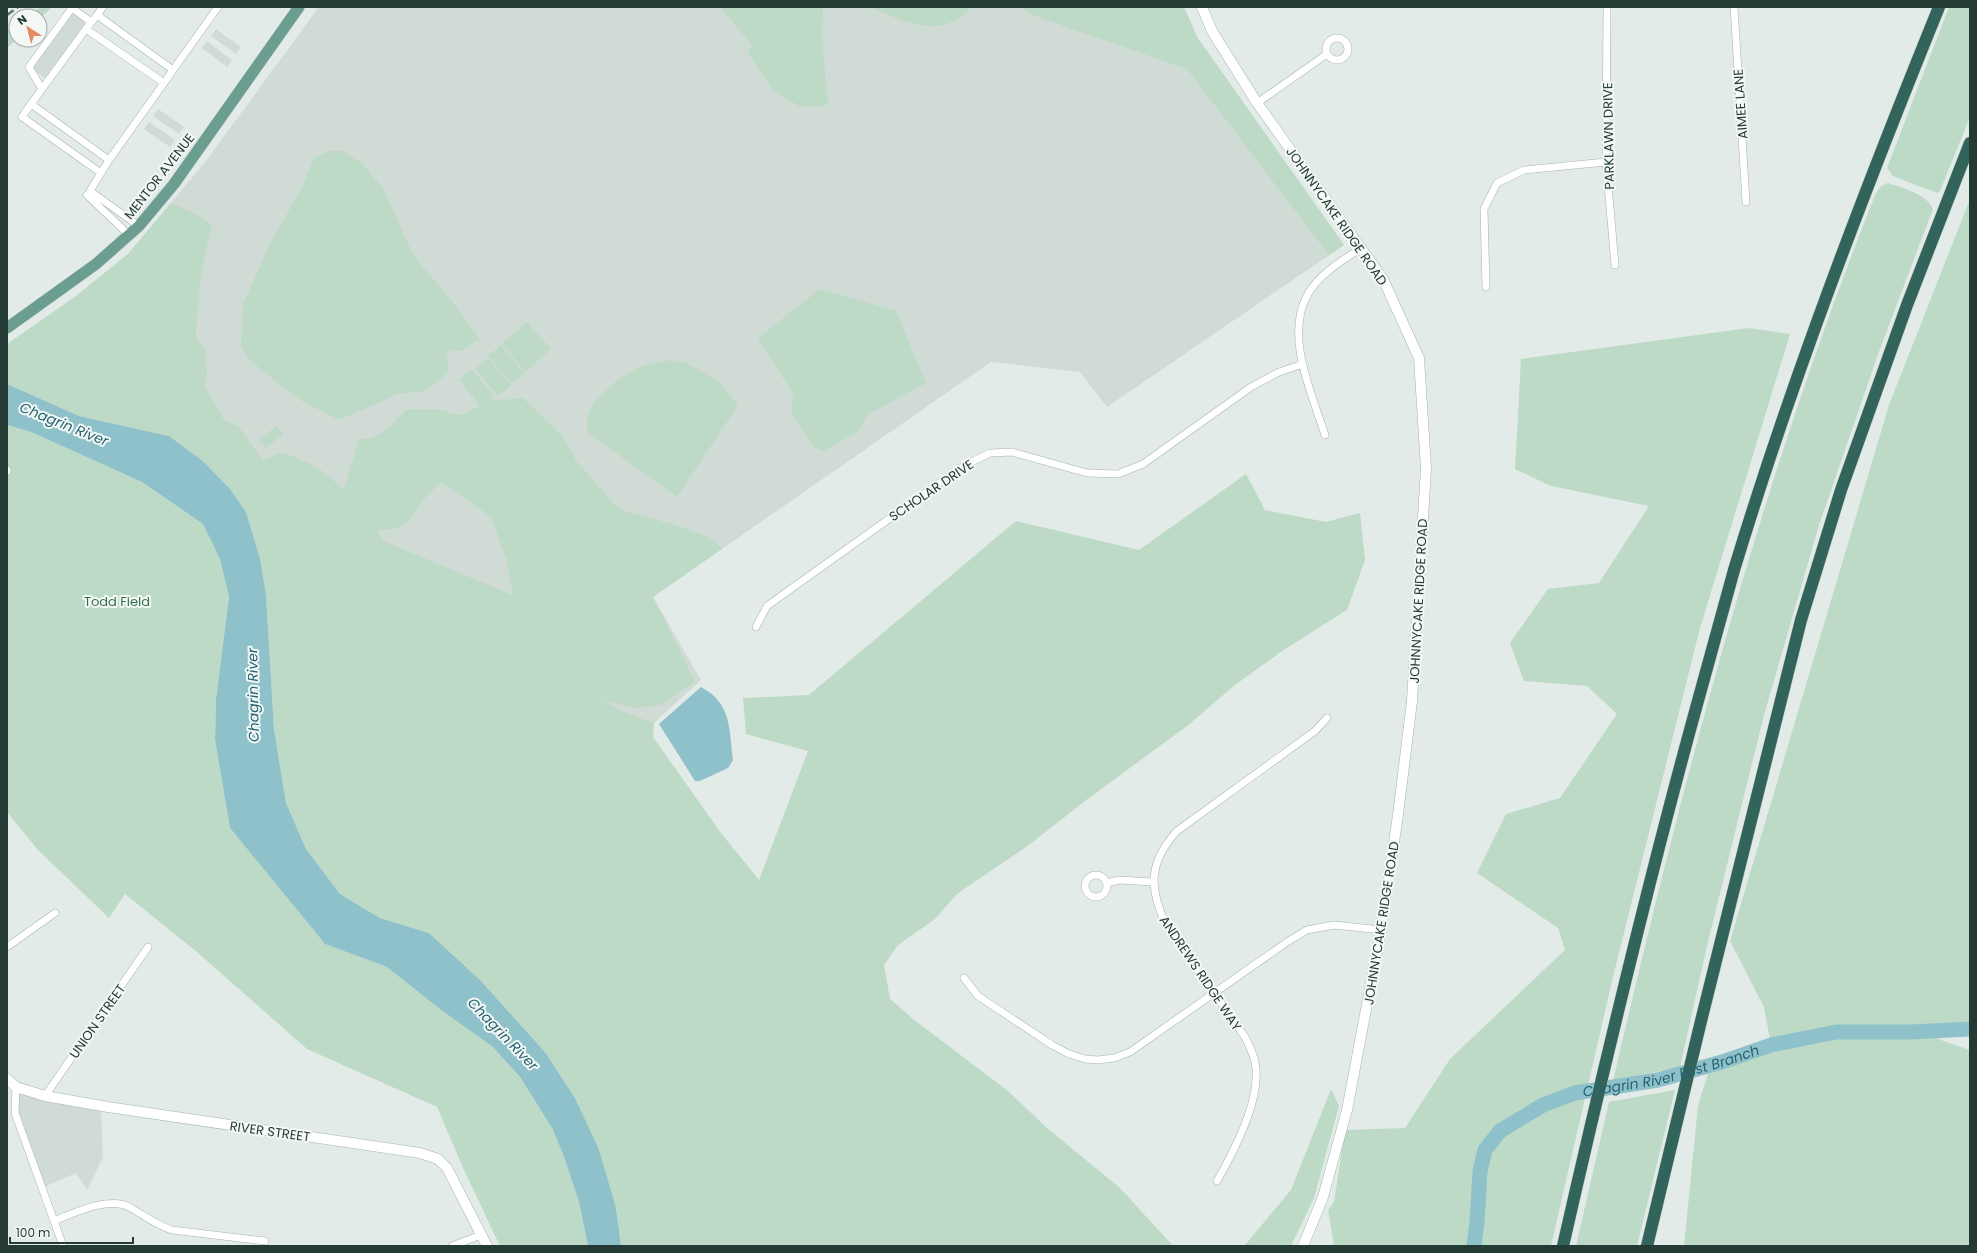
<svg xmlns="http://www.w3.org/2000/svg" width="1977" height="1253" font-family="Poppins,sans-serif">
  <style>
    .built { fill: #d1dbd6 }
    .green { fill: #bddac6; fill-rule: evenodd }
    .water { fill: #8fc1cb }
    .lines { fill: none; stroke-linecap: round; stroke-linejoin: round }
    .river { stroke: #8fc1cb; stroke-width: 15 }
    .street-casing { stroke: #a5b3ae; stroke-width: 8 }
    .secondary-casing { stroke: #a2b6af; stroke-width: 11 }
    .primary-casing { stroke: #c2c8c6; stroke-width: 12 }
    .highway-casing { stroke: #c2c8c6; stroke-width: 13 }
    .street { stroke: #fff; stroke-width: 7 }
    .secondary { stroke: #fff; stroke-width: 10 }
    .primary { stroke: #6b9d91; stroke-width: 11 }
    .highway { stroke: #32645b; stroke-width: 12 }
    .rail { stroke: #5e7670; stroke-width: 2.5; stroke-dasharray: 8 4; stroke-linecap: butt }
    .labels { text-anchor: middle; stroke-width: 4; stroke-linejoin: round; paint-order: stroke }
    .street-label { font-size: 13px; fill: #243b35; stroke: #f3f8f5 }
    .park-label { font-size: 13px; fill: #326e4a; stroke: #f3f8f5 }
    .water-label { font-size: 14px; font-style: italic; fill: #236372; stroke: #f3f8f5 }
  </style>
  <rect width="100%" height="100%" fill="#e2ebe7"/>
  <path class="built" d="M319,7H1184L1197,37L1344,245L1107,407L1080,372L991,362L653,597L701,680L654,723L652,754L513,690L76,296L128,254L206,161Z
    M72,13L85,23L45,78L32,69Z
    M216,29L241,47L236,54L211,36Z
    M207,41L232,60L227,67L202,48Z
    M158,109L184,127L179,134L153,116Z
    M149,122L175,140L170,147L144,129Z
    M18,1090L101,1109L103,1157L87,1190L76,1173L44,1187L17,1112Z"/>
  <path class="green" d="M41,7H52L40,18V16H28Z
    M720,7H823L822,39L828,104L821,106L801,107L773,91L747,51L753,46Z
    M870,7H972C967,11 962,16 957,19C930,36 896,18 870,7Z
    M1020,7H1184L1197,37L1344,245L1329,255L1187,69L1035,16Z
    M1949,7H1970V117L1940,191L1937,193L1893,176L1887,168Z
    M16,25V40L7,48V31Z
    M329,151H343L363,164L384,190L409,246L421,265L448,296L480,339L463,350L446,352L449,372L425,391L398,394L339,420L300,400L289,392L248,359L241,346L243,304L271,242L302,187L314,158Z
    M1887,183C1901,187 1927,194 1933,209L1880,349L1819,525L1764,715L1707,946L1680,1067L1613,1081C1683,780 1761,480 1876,193L1880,187Z
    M1970,199V1029L1918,1032L1970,1050V1246H1684L1698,1105L1711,1065L1771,1045L1764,1007L1730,941L1889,405Z
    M171,203L200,216L212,225C202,263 197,300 196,339L205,349L207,374L204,385L224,420L239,427L263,461L283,452L317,467L344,489L359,439C380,441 393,423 408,409H435L461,415L480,406L459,380L472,369L495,397L490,401L523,398L562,435L577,462L619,509L675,525L708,537L723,548L653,597L695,681L661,705L637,708L602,700L626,713L654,723L653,737L721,833L759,880L808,751L746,734L743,698L809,695L1016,521L1139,550L1246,474L1265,510L1326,522L1360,513L1365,560L1347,610L1282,651L1235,685L1187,726L1085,801L1029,845L958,893L935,919L898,945L884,965L890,999L913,1019L1008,1091L1047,1128L1120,1188L1173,1246H621L616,1208L575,1098L545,1052L480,980L429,933L380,918L340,894L306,849L286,803L274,729L266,595L246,512L230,489L203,461L169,436L79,416L7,384V344L76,296L128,254ZM441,482L491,517L507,562L513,595L383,541L377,531L398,528L411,518L424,499Z
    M820,289L896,311L926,383L867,415L859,431L823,451L813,447L792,413L793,394L758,338Z
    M527,322L551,349L525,372L502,344Z
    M1749,328L1790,334L1700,628L1612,981L1551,1246H1334L1328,1210L1334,1202L1345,1130L1405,1128L1450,1059L1565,950L1558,928L1477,873L1506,814L1560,798L1617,714L1587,686L1524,681L1510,643L1548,589L1599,583L1649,506L1551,486L1515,469L1521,359Z
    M501,345L524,373L511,383L488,356Z
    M488,358L511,385L498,396L475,369Z
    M671,360L685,362L718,381L738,405L677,497L588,433C587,427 587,420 588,414C594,397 624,373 640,367C650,363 661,362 671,360Z
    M7,425L31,432L142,482L203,524L220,559L229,597L216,699L215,740L230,828L325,944L387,967L441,1010L493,1047L520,1077L552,1128L563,1154L579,1202L588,1246H500L464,1170L437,1107L307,1049L197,952L125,894L109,918L38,850L7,812Z
    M276,426L283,434L266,448L259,440Z
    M1331,1089L1339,1106L1314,1198L1291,1246H1244L1291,1190Z
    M1675,1090L1637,1246H1576L1609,1102Z"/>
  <path class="water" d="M7,384L79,416L169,436L203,461L230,489L246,512L260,559L266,595L274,729L286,803L306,849L340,894L380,918L429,933L480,980L545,1052L575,1098L599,1150L616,1208L621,1246H588L579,1202L563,1154L552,1128L520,1077L493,1047L441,1010L387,967L325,944L230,828L215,740L216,699L229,597L220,559L203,524L142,482L31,432L7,425Z
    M701,687C732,703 729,730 733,760L728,768L700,781H695L659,724Z"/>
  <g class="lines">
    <path class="river" id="s1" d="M1474,1246L1477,1222L1480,1171L1485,1150L1500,1131L1543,1105L1575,1093L1658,1080L1722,1062L1771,1045L1836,1032H1911L1970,1029"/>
    <g class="street-casing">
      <path id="street" d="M1607,7L1606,162L1615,265
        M1734,7L1746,202
        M97,15L103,7
        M86,29L97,15L173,70L164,83
        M1326 49a11 11 0 1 1 22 0a11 11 0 1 1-22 0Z
        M173,70L218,7
        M42,89L29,67L72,8L91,22
        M1257,103L1327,54
        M31,104L86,29L164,83L109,160
        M101,173L109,160L31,104L22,117L101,173L90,191L139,226
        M87,195L129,235
        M1486,287L1484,209L1497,183L1524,170L1606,162
        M1325,435C1312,394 1284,335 1308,294C1319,274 1343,260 1361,248
        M7,471V470
        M756,627L767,606L963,466L990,453L1012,452L1087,473L1118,474L1143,464L1251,387L1279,372L1303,364
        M1085 886a11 11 0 1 1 22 0a11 11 0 1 1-22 0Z
        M1107,883L1119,880L1152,882
        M7,947L55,913
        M964,978L978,996L1052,1045L1069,1054L1085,1059L1098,1060L1114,1058L1130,1052L1287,942L1307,930L1334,925L1381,930
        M16,1087L15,1113L63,1246
        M45,1096L148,947
        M1217,1181C1234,1151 1259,1104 1256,1068C1255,1057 1250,1047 1245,1037L1166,925C1149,888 1148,863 1177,831L1315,731L1327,718
        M54,1221C74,1213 110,1195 131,1208C145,1216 156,1225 172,1230L265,1241
        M452,1246L481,1235"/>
    </g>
    <g class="secondary-casing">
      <path id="secondary" d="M1202,7L1212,31L1257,103L1383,279L1419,358L1426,468L1412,701L1398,815L1381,930L1347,1110L1323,1197L1303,1246
        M7,1079L16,1087L45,1096L108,1107L420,1153L438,1159L447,1168L487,1246"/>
    </g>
    <g class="primary-casing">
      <path id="primary" d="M7,328L96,264L139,226L174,184L299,7"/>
    </g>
    <g class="highway-casing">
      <path id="highway" d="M1563,1246C1604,1066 1647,886 1696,708C1709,662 1721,616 1734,570C1792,379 1864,192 1939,7
        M1647,1246L1701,1021L1801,620L1841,490L1907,305L1970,143"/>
    </g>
    <use href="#street" class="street"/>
    <use href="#secondary" class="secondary"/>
    <use href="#primary" class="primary"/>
    <use href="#highway" class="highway"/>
    <path class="rail" d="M7,15L18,7"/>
  </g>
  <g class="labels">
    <g class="street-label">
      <text transform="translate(1740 104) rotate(-94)" y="5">AIMEE LANE</text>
      <text transform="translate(1608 136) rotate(-91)" y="5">PARKLAWN DRIVE</text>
      <text transform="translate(159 176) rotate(-52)" y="5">MENTOR AVENUE</text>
      <text transform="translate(1337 216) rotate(55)" y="5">JOHNNYCAKE RIDGE ROAD</text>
      <text transform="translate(931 490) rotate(-34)" y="5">SCHOLAR DRIVE</text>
      <text transform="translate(1418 601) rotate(-87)" y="5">JOHNNYCAKE RIDGE ROAD</text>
      <text transform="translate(1381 923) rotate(-81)" y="5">JOHNNYCAKE RIDGE ROAD</text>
      <text transform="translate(1201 973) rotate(56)" y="5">ANDREWS RIDGE WAY</text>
      <text transform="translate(97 1021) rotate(-55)" y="5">UNION STREET</text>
      <text transform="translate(270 1131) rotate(8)" y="5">RIVER STREET</text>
    </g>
    <g class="park-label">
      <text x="117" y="606">Todd Field</text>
    </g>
    <g class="water-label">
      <text transform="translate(64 424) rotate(22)" y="5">Chagrin River</text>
      <text transform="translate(253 695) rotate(-91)" y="5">Chagrin River</text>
      <text transform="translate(503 1034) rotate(46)" y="5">Chagrin River</text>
      <text dy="5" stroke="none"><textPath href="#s1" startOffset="304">Chagrin River East Branch</textPath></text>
    </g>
  </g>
  <rect width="1977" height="1253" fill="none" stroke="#243b35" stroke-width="16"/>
  <g transform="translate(28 28) rotate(324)"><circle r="19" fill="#f3f8f5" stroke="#a0aca8"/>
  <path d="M0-3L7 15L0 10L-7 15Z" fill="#e68866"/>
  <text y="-6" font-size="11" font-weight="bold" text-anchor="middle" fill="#243b35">N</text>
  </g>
  <path d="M10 1237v6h123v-6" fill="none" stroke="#243b35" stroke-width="2"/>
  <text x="16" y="1237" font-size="12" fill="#243b35" stroke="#f3f8f5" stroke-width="3" paint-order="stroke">100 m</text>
</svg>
